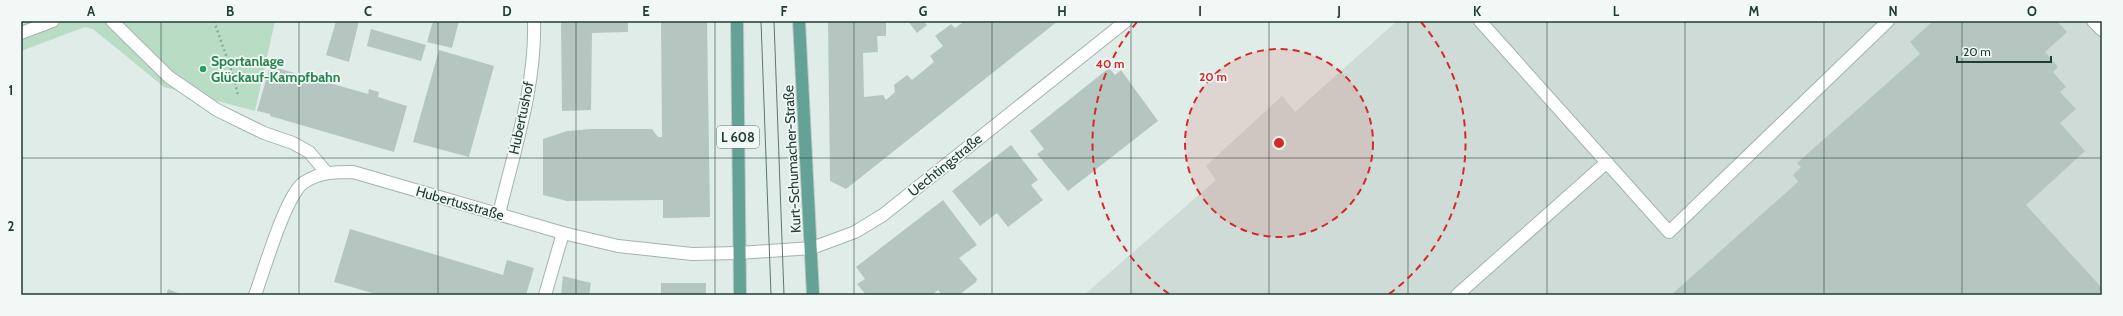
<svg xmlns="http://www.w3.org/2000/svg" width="2123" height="316" font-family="Cabin,sans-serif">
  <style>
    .built { fill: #cedbd6 }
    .green { fill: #b8ddc4 }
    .building { fill: #b5c6c0 }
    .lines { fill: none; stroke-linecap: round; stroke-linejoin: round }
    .service-casing { stroke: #a3b4ae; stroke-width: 14 }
    .minor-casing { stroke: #a3b4ae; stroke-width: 14 }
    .tertiary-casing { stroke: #a3b4ae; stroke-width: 14 }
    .primary-casing { stroke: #c1c8c7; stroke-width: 14 }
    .path { stroke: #80b0a3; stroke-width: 2.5; stroke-dasharray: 2 3; stroke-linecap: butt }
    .service { stroke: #fff; stroke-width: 12 }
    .minor { stroke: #fff; stroke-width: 12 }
    .tertiary { stroke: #fff; stroke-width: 12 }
    .primary { stroke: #63a295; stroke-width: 12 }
    .tram { stroke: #5b7871; stroke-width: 1 }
    .grid { fill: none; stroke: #203c36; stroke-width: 1; stroke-opacity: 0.55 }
    .ring { fill: none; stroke: #d62828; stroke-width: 2; stroke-dasharray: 7 5 }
    .leisure-dot { fill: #2e9e5b; stroke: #f1f8f5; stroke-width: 1.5 }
    .labels { text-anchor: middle; stroke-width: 3.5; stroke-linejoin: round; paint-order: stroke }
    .shield { fill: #f1f8f5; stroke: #5f746f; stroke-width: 1 }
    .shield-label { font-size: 13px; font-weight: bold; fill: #203c36 }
    .leisure-label { font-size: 14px; font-weight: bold; fill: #27864d; stroke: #f1f8f5; text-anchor: start }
    .street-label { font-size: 14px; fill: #203c36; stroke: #f1f8f5 }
    .centre { fill: #d62828; stroke: #f1f8f5; stroke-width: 2 }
    .ring-label { font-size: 12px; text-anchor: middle; font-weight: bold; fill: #d62828; stroke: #f1f8f5; stroke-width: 3.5; stroke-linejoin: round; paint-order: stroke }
    .neatline { fill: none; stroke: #203c36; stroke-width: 1.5 }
    .grid-label { font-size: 13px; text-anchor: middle; font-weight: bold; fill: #203c36 }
  </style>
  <rect width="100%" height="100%" fill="#e0ece7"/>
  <path class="built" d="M1397,21H2102V295H1084L1216,180L1206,166L1282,96L1295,112Z"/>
  <path class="green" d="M21,21H275L255,111L164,87L93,29L85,27L21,51Z"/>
  <path class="building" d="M336,21H359L349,62L326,55Z
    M433,21H459L452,48L427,42Z
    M561,21H628V32L592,33L591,110L562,111Z
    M661,21H707L710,217L663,218V200L567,201L543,195V139L567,131L591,129H652L658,137H662Z
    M828,21H886V36H877L878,52L863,53L864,97L883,95L886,100L895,92L894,85L907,75L912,80L934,62L930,56L943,46L935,36L951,24L955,28L962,23L960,21H1058L846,189L830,181Z
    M908,21H923L927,25L917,33Z
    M1933,21H2057L2067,32L2045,52L2058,67L2053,72L2066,87L2060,92L2076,109L2060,123L2085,151L2026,205L2102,288V291L2097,295H1671L1798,182L1793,175L1801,167L1797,163L1920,54L1910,42Z
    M371,29L426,45L421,61L367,46Z
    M439,50L494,66L469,157L413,142Z
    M270,66L368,94L369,89L379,92L378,97L407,106L394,152L270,116V114L257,111Z
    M1109,68L1115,75L1121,70L1158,121L1068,191L1037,154L1044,149L1030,131Z
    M1011,145L1038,180L1031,185L1043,200L1008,227L997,213L980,226L952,191Z
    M943,200L977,245L959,258L977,279L976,282L959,295H942L938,290L932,295H866L857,284L865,279L856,267Z
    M350,229L503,275L507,260L534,268L526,295H379L334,282Z
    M563,276L591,283L589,295H561Z
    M661,283H706V295H661Z
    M168,289L183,295H166Z"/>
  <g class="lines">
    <g class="service-casing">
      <path id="service" d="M112,21L169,77L217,110L264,133L293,143L309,152L326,172
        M1480,21L1669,232L1888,21
        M2093,21L2102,30
        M21,33L53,21
        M545,295L563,233
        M1457,295L1607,162"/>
    </g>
    <g class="minor-casing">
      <path id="minor" d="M499,214C514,151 536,86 534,21
        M255,295C264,271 285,197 303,183C319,172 335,172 353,172L563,233L618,246L692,254L739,253"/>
    </g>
    <g class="tertiary-casing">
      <path id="tertiary" d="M739,253L812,248L855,232L883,215L1126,21"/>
    </g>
    <g class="primary-casing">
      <path id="primary" d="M737,21L740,295
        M799,21L813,295"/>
    </g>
    <path class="path" d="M214,21L234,78L238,95"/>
    <use href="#service" class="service"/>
    <use href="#minor" class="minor"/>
    <use href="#tertiary" class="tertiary"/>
    <use href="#primary" class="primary"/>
    <path class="tram" d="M761,21L771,295
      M774,21L784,295"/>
  </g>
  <path class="grid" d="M161,21V295M299,21V295M438,21V295M576,21V295M715,21V295M854,21V295M992,21V295M1131,21V295M1269,21V295M1408,21V295M1547,21V295M1685,21V295M1824,21V295M1962,21V295M21,158H2102"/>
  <circle cx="1279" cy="143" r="94" fill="#d62828" fill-opacity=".12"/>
  <g class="ring">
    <circle cx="1279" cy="143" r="94"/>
    <path d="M1169 294A187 187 0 0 1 1137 22M1421 22A187 187 0 0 1 1389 294"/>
  </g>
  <circle class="leisure-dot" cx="203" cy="69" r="4"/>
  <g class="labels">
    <rect class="shield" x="717" y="126" width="42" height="22" rx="3"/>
    <g class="shield-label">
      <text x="738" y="142">L 608</text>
    </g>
    <g class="leisure-label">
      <text x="211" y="66">Sportanlage<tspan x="211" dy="16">Glückauf-Kampfbahn</tspan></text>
    </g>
    <g class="street-label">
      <text transform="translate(521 118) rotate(-78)" y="5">Hubertushof</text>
      <text transform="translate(792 159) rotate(-93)" y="5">Kurt-Schumacher-Straße</text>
      <text transform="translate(945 165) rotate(-39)" y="5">Uechtingstraße</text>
      <text transform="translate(460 203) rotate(16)" y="5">Hubertusstraße</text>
    </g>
  </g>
  <circle cx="1279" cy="143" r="6" class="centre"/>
  <g class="ring-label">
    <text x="1110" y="68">40 m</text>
    <text x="1213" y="81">20 m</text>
  </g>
  <rect width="2123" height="316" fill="none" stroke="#f1f8f5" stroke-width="44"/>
  <path d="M1957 56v6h94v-6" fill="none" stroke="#203c36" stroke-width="2"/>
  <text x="1963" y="56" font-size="12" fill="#203c36" stroke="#f1f8f5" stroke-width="3" paint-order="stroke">20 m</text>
  <rect x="22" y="22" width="2079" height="272" class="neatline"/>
  <g class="grid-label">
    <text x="91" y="16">A</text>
    <text x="230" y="16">B</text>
    <text x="368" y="16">C</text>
    <text x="507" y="16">D</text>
    <text x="646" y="16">E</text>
    <text x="784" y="16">F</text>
    <text x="923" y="16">G</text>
    <text x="1062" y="16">H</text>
    <text x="1200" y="16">I</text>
    <text x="1339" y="16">J</text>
    <text x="1477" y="16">K</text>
    <text x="1616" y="16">L</text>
    <text x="1754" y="16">M</text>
    <text x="1893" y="16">N</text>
    <text x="2032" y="16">O</text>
    <text x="11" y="95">1</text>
    <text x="11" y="231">2</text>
  </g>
</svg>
